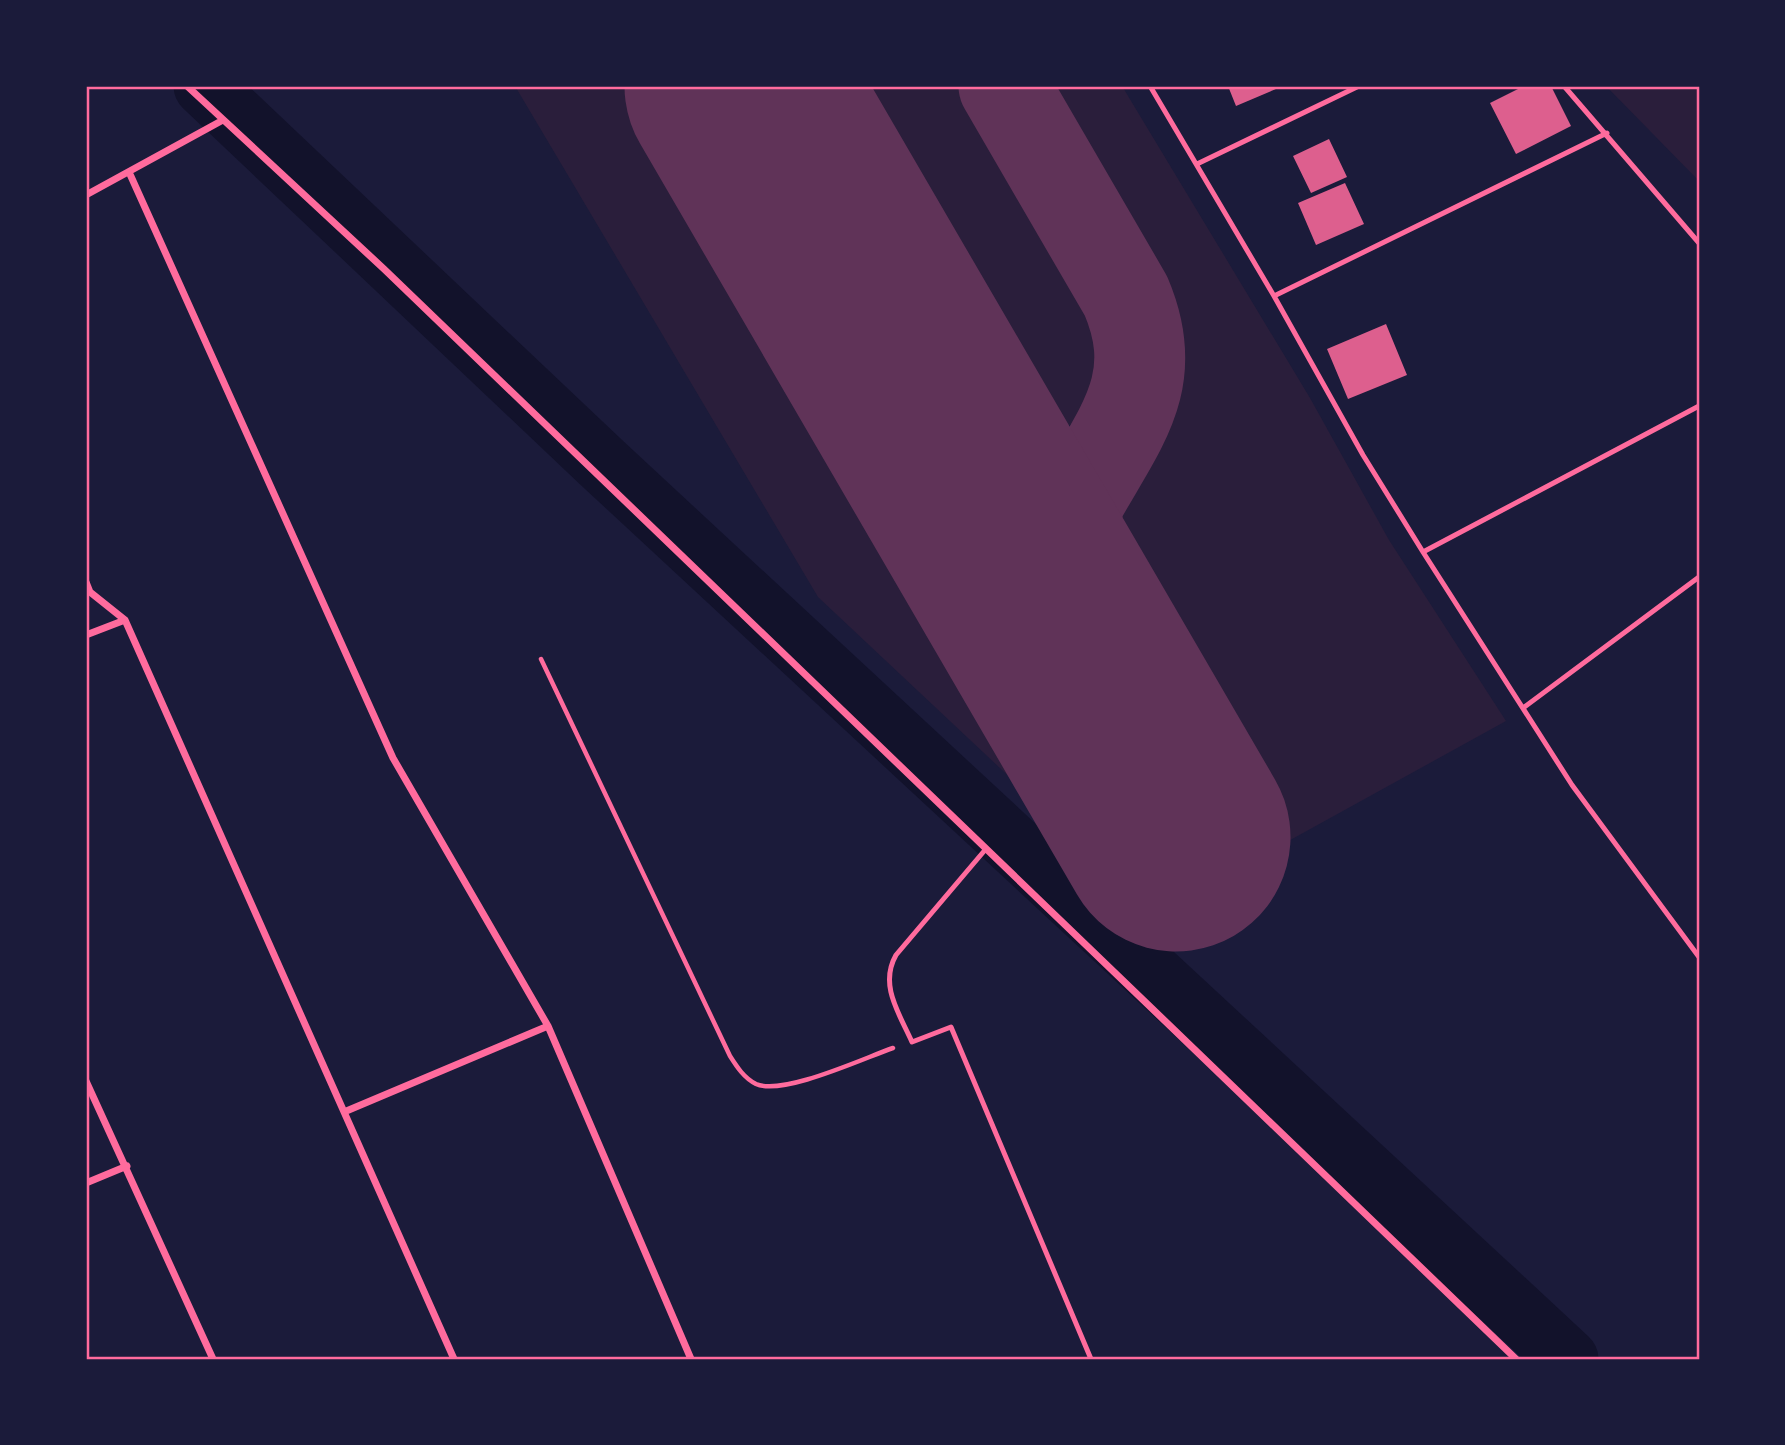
<svg xmlns="http://www.w3.org/2000/svg" width="1785" height="1445" font-family="Georgia,serif">
  <style>
    .green { fill: #2a1e3b }
    .lines { fill: none; stroke-linecap: round; stroke-linejoin: round }
    .river { stroke: #12122b; stroke-width: 61 }
    .taxiway { stroke: #603358; stroke-width: 91 }
    .runway { stroke: #603358; stroke-width: 229 }
    .building { fill: #dd5f8e }
    .path { stroke: #ff6b9d; stroke-width: 4.5 }
    .service { stroke: #ff6b9d; stroke-width: 5 }
    .minor { stroke: #ff6b9d; stroke-width: 7 }
    .neatline { fill: none; stroke: #ff6b9d; stroke-width: 2.5 }
  </style>
  <rect width="100%" height="100%" fill="#1b1b3a"/>
  <path class="green" d="M515,86H646L1084,847L818,597Z
    M831,86H974L1112,323C1118,338 1124,354 1119,371C1111,394 1082,424 1057,430C1049,431 1038,429 1030,429Z
    M1037,86H1122L1310,398L1389,540L1506,721L1274,849L1100,550L1097,524L1102,500L1132,454L1171,356L1169,331L1145,273Z
    M1606,86H1699V181Z"/>
  <g class="lines">
    <path class="river" d="M204,86L603,464L1568,1359"/>
    <path class="taxiway" d="M1004,86L1126,296C1162,381 1121,426 1080,499
      M958,461L1080,499L1051,623"/>
    <path class="runway" d="M739,86L1176,837"/>
  </g>
  <path class="building" d="M1228,86H1283L1236,106Z
    M1524,86H1551L1571,126L1516,154L1490,103Z
    M1329,139L1347,177L1311,193L1293,156Z
    M1345,183L1364,224L1316,245L1298,203Z
    M1386,324L1407,375L1348,399L1327,349Z"/>
  <g class="lines">
    <path class="path" d="M541,659L730,1056C737,1067 744,1078 756,1084C783,1096 864,1058 893,1048"/>
    <path class="service" d="M1150,86L1274,296L1363,455L1423,552L1572,785L1699,957
      M1564,86L1699,243
      M1197,164L1359,86
      M1274,296L1607,133
      M1423,552L1699,406
      M1523,708L1699,577
      M985,850L896,955C879,985 899,1013 912,1042L951,1027L1091,1359"/>
    <path class="minor" d="M187,86L384,269L1516,1359
      M129,172L393,758L548,1026L691,1359
      M86,195L223,120
      M86,582L90,592L125,620L454,1359
      M86,635L125,620
      M86,1081L213,1359
      M344,1112L548,1026
      M86,1183L127,1166"/>
  </g>
  <rect width="1785" height="1445" fill="none" stroke="#1b1b3a" stroke-width="175"/>
  <rect x="88" y="88" width="1610" height="1270" class="neatline"/>
</svg>
